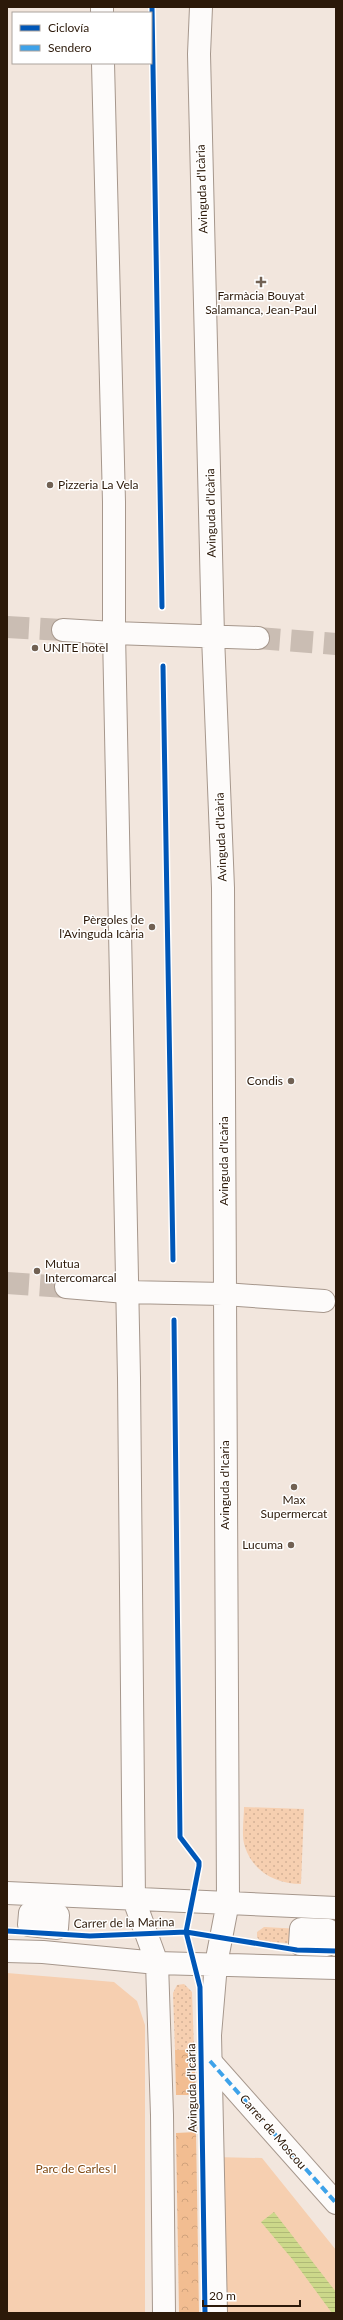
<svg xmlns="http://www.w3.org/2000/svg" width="343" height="2320" font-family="Lato,sans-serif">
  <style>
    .grass { fill: url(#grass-dots) }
    .forest { fill: url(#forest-crowns) }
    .park { fill: #f6cfb0 }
    .water { fill: url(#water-rules) }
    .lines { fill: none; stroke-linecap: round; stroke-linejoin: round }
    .street-tunnel { stroke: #cabdb3; stroke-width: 22; stroke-dasharray: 22 11; stroke-linecap: butt }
    .street-casing { stroke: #a6978c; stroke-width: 24 }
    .secondary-casing { stroke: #a6978c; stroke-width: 24 }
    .street { stroke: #fdfbfa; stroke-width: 22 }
    .secondary { stroke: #fdfbfa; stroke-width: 22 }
    .quiet { stroke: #3ea2e9; stroke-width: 4; stroke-dasharray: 8 4; stroke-linecap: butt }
    .cycleway-casing { stroke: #fff; stroke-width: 8 }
    .cycleway { stroke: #0057b8; stroke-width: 5 }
    .poi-dot { fill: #716153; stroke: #fff; stroke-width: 1.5 }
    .labels { text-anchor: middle; stroke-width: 3; stroke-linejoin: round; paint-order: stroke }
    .street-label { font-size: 12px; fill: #2c1909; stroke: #fff }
    .poi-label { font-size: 12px; fill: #2c1909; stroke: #fff; text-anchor: start }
    .park-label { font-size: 12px; fill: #7f4811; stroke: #fff }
  </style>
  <defs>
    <pattern id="grass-dots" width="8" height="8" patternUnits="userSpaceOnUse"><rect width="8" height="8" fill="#f6cfb0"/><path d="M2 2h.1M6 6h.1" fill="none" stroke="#d3b196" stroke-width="1.8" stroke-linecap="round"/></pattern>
    <pattern id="forest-crowns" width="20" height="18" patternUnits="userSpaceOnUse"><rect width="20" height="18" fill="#f2bd91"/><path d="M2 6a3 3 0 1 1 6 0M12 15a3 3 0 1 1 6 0" fill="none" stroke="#d0a27c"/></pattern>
    <pattern id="water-rules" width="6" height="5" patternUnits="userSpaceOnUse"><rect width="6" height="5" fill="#ccd88a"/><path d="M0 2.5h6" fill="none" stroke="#afb976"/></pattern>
  </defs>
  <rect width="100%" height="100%" fill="#f2e6dd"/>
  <path class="grass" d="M244,1807L304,1809L301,1884C277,1884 253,1872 245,1847C241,1836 244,1819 244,1807Z
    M264,1927L301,1929L300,1944L260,1941L257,1937V1932Z
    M184,1984L192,1992L194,2049L175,2050L173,1993L177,1985Z"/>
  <path class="forest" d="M194,2049L196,2095H176L175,2050Z
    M196,2132L199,2313H179L176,2133Z"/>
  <path class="park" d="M7,1973L114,1982L137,2001L145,2025V2313H7Z
    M214,2157L262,2158L336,2250V2313H216Z"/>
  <path class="water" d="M274,2212L336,2292V2313H332L293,2260L261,2222Z"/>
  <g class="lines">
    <path class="street-tunnel" d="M7,627L63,630
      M258,638L336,644
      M7,1283L66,1287"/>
    <g class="street-casing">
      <path id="street" d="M63,630L114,633
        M66,1287L126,1292
        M224,1294L324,1301
        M30,1913L58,1915L57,1928L29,1925Z
        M301,1929L328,1930L327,1945L300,1944Z
        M210,2061L336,2203"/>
    </g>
    <g class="secondary-casing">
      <path id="secondary" d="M102,7V13
        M201,7L199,54L213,636L223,888L228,1902L216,1964L210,2035L216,2313
        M103,63L114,502V633L129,1378L134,1900L157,1963L162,2115L164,2313
        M114,633L258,638
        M126,1292L224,1294
        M7,1893L336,1908
        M7,1951L43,1952L157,1963L336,1968"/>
    </g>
    <use href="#street" class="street"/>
    <use href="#secondary" class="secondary"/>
    <path class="quiet" d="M210,2061L336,2203"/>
    <g class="cycleway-casing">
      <path id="cycleway" d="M152,7L162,607
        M163,666L173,1260
        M174,1320L180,1837L199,1862V1866L186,1932L200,1987L205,2313
        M7,1931L90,1936L186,1932L297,1950L336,1951"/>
    </g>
    <use href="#cycleway" class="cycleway"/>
  </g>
  <g class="poi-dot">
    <path d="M259 276h4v4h4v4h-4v4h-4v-4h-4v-4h4z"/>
    <circle cx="50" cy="485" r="4"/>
    <circle cx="35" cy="648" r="4"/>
    <circle cx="152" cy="927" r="4"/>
    <circle cx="291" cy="1081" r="4"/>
    <circle cx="37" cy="1271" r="4"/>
    <circle cx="294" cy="1487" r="4"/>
    <circle cx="291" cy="1545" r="4"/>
  </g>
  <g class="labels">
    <g class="street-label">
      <text transform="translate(202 189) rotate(-92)" y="4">Avinguda d'Icària</text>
      <text transform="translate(211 513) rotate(-91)" y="4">Avinguda d'Icària</text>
      <text transform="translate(221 837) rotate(-92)" y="4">Avinguda d'Icària</text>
      <text transform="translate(224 1161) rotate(-90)" y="4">Avinguda d'Icària</text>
      <text transform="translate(225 1485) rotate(-90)" y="4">Avinguda d'Icària</text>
      <text transform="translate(124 1923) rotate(-1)" y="4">Carrer de la Marina</text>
      <text transform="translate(192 2088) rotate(-91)" y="4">Avinguda d'Icària</text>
      <text transform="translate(273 2132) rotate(49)" y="4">Carrer de Moscou</text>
    </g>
    <g class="poi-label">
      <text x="261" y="300" text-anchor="middle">Farmàcia Bouyat<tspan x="261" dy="14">Salamanca, Jean-Paul</tspan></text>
      <text x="58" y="489">Pizzeria La Vela</text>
      <text x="43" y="652">UNITE hotel</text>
      <text x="144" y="924" text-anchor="end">Pèrgoles de<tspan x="144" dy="14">l'Avinguda Icària</tspan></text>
      <text x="283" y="1085" text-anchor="end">Condis</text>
      <text x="45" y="1268">Mutua<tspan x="45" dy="14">Intercomarcal</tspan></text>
      <text x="294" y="1504" text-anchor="middle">Max<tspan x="294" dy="14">Supermercat</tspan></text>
      <text x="283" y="1549" text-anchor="end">Lucuma</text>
    </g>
    <g class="park-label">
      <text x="76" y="2173">Parc de Carles I</text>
    </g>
  </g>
  <rect width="343" height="2320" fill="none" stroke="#2c1909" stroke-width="16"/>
  <rect x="12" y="12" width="140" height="52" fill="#ffffff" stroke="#aba39d"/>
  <rect x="20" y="25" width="20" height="6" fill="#0057b8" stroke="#aba39d"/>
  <text x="48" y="32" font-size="12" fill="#2c1909">Ciclovía</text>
  <rect x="20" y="45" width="20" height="6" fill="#3ea2e9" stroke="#aba39d"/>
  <text x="48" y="52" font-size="12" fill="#2c1909">Sendero</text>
  <path d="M203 2300v6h97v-6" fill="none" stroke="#2c1909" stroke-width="2"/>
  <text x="209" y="2300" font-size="12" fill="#2c1909" stroke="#ffffff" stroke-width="3" paint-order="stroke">20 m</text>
</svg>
